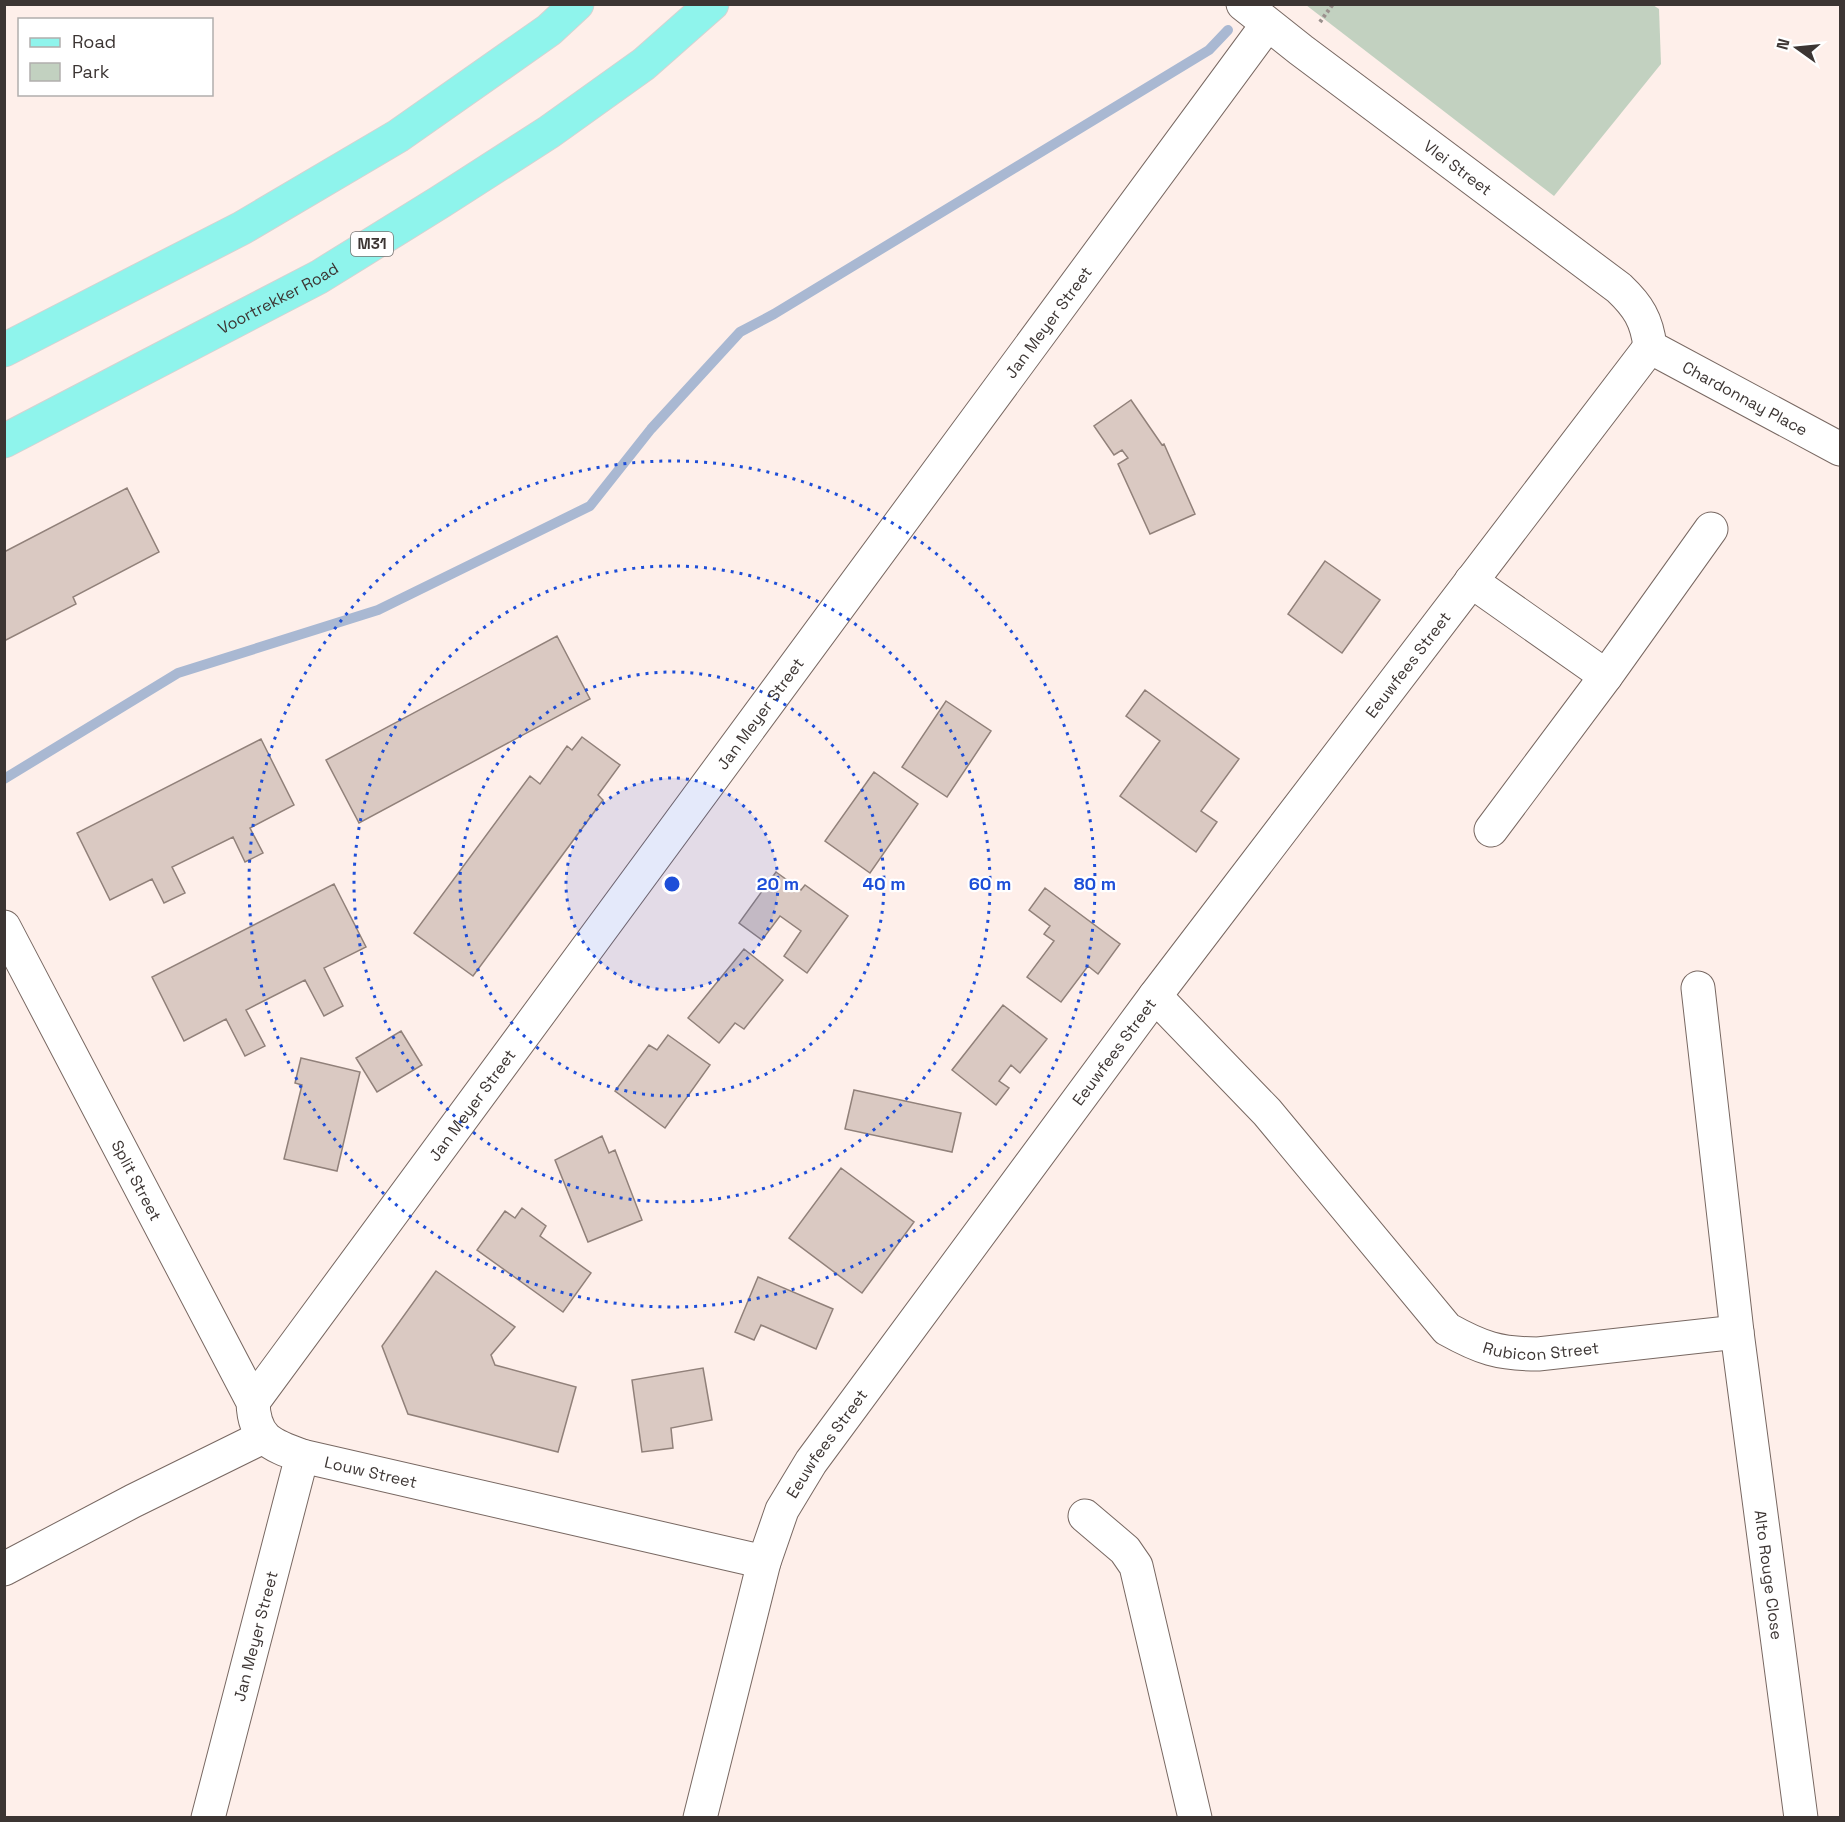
<svg xmlns="http://www.w3.org/2000/svg" width="1845" height="1822" font-family="'Space Grotesk',sans-serif">
  <style>
    .green { fill: #c2d1c0 }
    .lines { fill: none; stroke-linecap: round; stroke-linejoin: round }
    .stream { stroke: #a9b8d2; stroke-width: 10 }
    .building { fill: #dac9c2; stroke: #91817a; stroke-width: 1.5 }
    .minor-casing { stroke: #786862; stroke-width: 35 }
    .major-casing { stroke: #d4d3d2; stroke-width: 35 }
    .path { stroke: #9b908d; stroke-width: 4; stroke-dasharray: 3 3; stroke-linecap: butt }
    .minor { stroke: #fff; stroke-width: 33 }
    .major { stroke: #8ff4ec; stroke-width: 33 }
    .ring { fill: none; stroke: #1d4ed8; stroke-width: 3; stroke-dasharray: 3 6 }
    .labels { text-anchor: middle; stroke-width: 4.5; stroke-linejoin: round; paint-order: stroke }
    .shield { fill: #fff; stroke: #767270; stroke-width: 1.5 }
    .shield-label { font-size: 15px; font-weight: bold; fill: #3c3533 }
    .street-label { font-size: 16px; fill: #3c3533; stroke: #fff }
    .centre { fill: #1d4ed8; stroke: #fff; stroke-width: 3 }
    .ring-label { font-size: 18px; text-anchor: middle; font-weight: bold; fill: #1d4ed8; stroke: #fff; stroke-width: 4.5; stroke-linejoin: round; paint-order: stroke }
  </style>
  <rect width="100%" height="100%" fill="#feefea"/>
  <path class="green" d="M1306,5H1653L1659,9L1661,64L1554,196Z"/>
  <g class="lines">
    <path class="stream" d="M4,779L178,673L378,610L590,506L651,429L740,332L774,314L1209,50L1228,30"/>
  </g>
  <path class="building" d="M1131,400L1162,445L1164,444L1195,514L1150,534L1118,464L1128,458L1122,450L1114,455L1094,426Z
    M127,488L159,552L73,597L76,604L4,641V552Z
    M1325,561L1380,600L1342,653L1288,614Z
    M557,636L590,699L359,823L326,760Z
    M1145,690L1239,759L1201,811L1217,822L1196,852L1120,796L1160,741L1126,716Z
    M946,701L991,731L947,797L902,767Z
    M582,737L620,765L598,795L603,800L473,976L414,933L530,776L540,784L567,746L572,750Z
    M261,739L294,805L250,828L263,853L245,862L233,837L172,867L185,893L164,903L152,879L110,900L77,833Z
    M874,772L918,804L870,873L825,841Z
    M776,872L801,890L805,885L848,916L807,973L784,956L801,931L780,916L762,940L739,923Z
    M334,884L366,947L324,968L343,1006L324,1016L305,980L246,1010L265,1046L245,1056L226,1019L184,1041L152,977Z
    M1045,888L1120,944L1098,974L1088,966L1061,1002L1027,977L1054,941L1044,934L1050,926L1029,910Z
    M744,949L783,980L744,1029L735,1023L719,1043L688,1018Z
    M1003,1005L1047,1039L1020,1073L1011,1065L999,1081L1009,1088L996,1105L952,1070Z
    M401,1031L422,1065L377,1092L356,1058Z
    M668,1035L710,1065L665,1128L615,1091L649,1045L657,1050Z
    M301,1058L360,1072L337,1171L284,1159L302,1085L295,1083Z
    M854,1090L961,1113L952,1152L845,1129Z
    M602,1136L609,1153L615,1150L642,1220L588,1242L555,1160Z
    M841,1168L914,1222L862,1293L789,1238Z
    M522,1208L546,1226L540,1236L591,1273L563,1312L477,1250L505,1211L515,1218Z
    M436,1271L515,1327L491,1355L495,1365L576,1387L558,1452L408,1414L382,1346Z
    M758,1277L833,1309L816,1349L761,1325L754,1340L735,1332Z
    M703,1368L712,1420L671,1428L673,1448L642,1452L632,1380Z"/>
  <g class="lines">
    <g class="minor-casing">
      <g id="minor">
        <path id="s1" d="M1243,4L1301,50L1619,288C1638,306 1647,320 1650,347"/>
        <path id="s2" d="M1650,347L1840,449"/>
        <path d="M1471,581L1606,676L1711,529"/>
        <path d="M1491,830L1606,676"/>
        <path id="s3" d="M4,927L253,1402C254,1439 271,1445 302,1456L764,1562"/>
        <path id="s4" d="M1698,988L1737,1332L1801,1818"/>
        <path id="s5" d="M1155,996L1267,1112L1447,1329C1481,1348 1499,1354 1538,1354L1737,1332"/>
        <path id="s6" d="M253,1402L1267,25"/>
        <path d="M1085,1516L1125,1550L1136,1566L1195,1818"/>
        <path d="M4,1569L133,1501L263,1437"/>
        <path id="s7" d="M208,1818L302,1456"/>
        <path id="s8" d="M700,1818L764,1562L782,1510L811,1462L1155,996L1650,347"/>
      </g>
    </g>
    <g class="major-casing">
      <g id="major">
        <path d="M4,350L242,228L398,136L549,30L577,4"/>
        <path id="s9" d="M4,441L319,277L440,202L549,132L644,64L712,4"/>
      </g>
    </g>
    <path class="path" d="M1320,22L1333,4"/>
    <use href="#minor" class="minor"/>
    <use href="#major" class="major"/>
  </g>
  <circle cx="672" cy="884" r="106" fill="#1d4ed8" fill-opacity=".12"/>
  <g class="ring">
    <circle cx="672" cy="884" r="106"/>
    <circle cx="672" cy="884" r="212"/>
    <circle cx="672" cy="884" r="318"/>
    <circle cx="672" cy="884" r="423"/>
  </g>
  <g class="labels">
    <rect class="shield" x="351" y="232" width="42" height="24" rx="4.5"/>
    <g class="shield-label">
      <text x="372" y="249">M31</text>
    </g>
    <g class="street-label">
      <text dy="6" stroke="none"><textPath href="#s1" startOffset="270">Vlei Street</textPath></text>
      <text dy="6" stroke="none"><textPath href="#s9" startOffset="309">Voortrekker Road</textPath></text>
      <text dy="6" stroke="none"><textPath href="#s6" startOffset="1341">Jan Meyer Street</textPath></text>
      <text dy="6" stroke="none"><textPath href="#s2" startOffset="108">Chardonnay Place</textPath></text>
      <text dy="6" stroke="none"><textPath href="#s8" startOffset="1371">Eeuwfees Street</textPath></text>
      <text dy="6" stroke="none"><textPath href="#s6" startOffset="855">Jan Meyer Street</textPath></text>
      <text dy="6" stroke="none"><textPath href="#s8" startOffset="885">Eeuwfees Street</textPath></text>
      <text dy="6" stroke="none"><textPath href="#s6" startOffset="369">Jan Meyer Street</textPath></text>
      <text dy="6" stroke="none"><textPath href="#s3" startOffset="286">Split Street</textPath></text>
      <text dy="6" stroke="none"><textPath href="#s5" startOffset="542">Rubicon Street</textPath></text>
      <text dy="6" stroke="none"><textPath href="#s8" startOffset="399">Eeuwfees Street</textPath></text>
      <text dy="6" stroke="none"><textPath href="#s3" startOffset="687">Louw Street</textPath></text>
      <text dy="6" stroke="none"><textPath href="#s4" startOffset="591">Alto Rouge Close</textPath></text>
      <text dy="6" stroke="none"><textPath href="#s7" startOffset="188">Jan Meyer Street</textPath></text>
    </g>
  </g>
  <circle cx="672" cy="884" r="9" class="centre"/>
  <g class="ring-label">
    <text x="778" y="890">20 m</text>
    <text x="884" y="890">40 m</text>
    <text x="990" y="890">60 m</text>
    <text x="1095" y="890">80 m</text>
  </g>
  <rect width="1845" height="1822" fill="none" stroke="#3c3533" stroke-width="12"/>
  <rect x="18" y="18" width="195" height="78" fill="#ffffff" stroke="#b1aead" stroke-width="1.5"/>
  <rect x="30" y="38" width="30" height="9" fill="#8ff4ec" stroke="#b1aead" stroke-width="1.5"/>
  <text x="72" y="48" font-size="18" fill="#3c3533">Road</text>
  <rect x="30" y="63" width="30" height="18" fill="#c2d1c0" stroke="#b1aead" stroke-width="1.5"/>
  <text x="72" y="78" font-size="18" fill="#3c3533">Park</text>
  <g transform="translate(1797 48) rotate(285)" stroke="#ffffff" stroke-width="4.5" paint-order="stroke">
  <path d="M0-4.5L10 22L0 15L-10 22Z" fill="#3c3533"/>
  <text y="-9" font-size="16" font-weight="bold" text-anchor="middle" fill="#3c3533">N</text>
  </g>
</svg>
